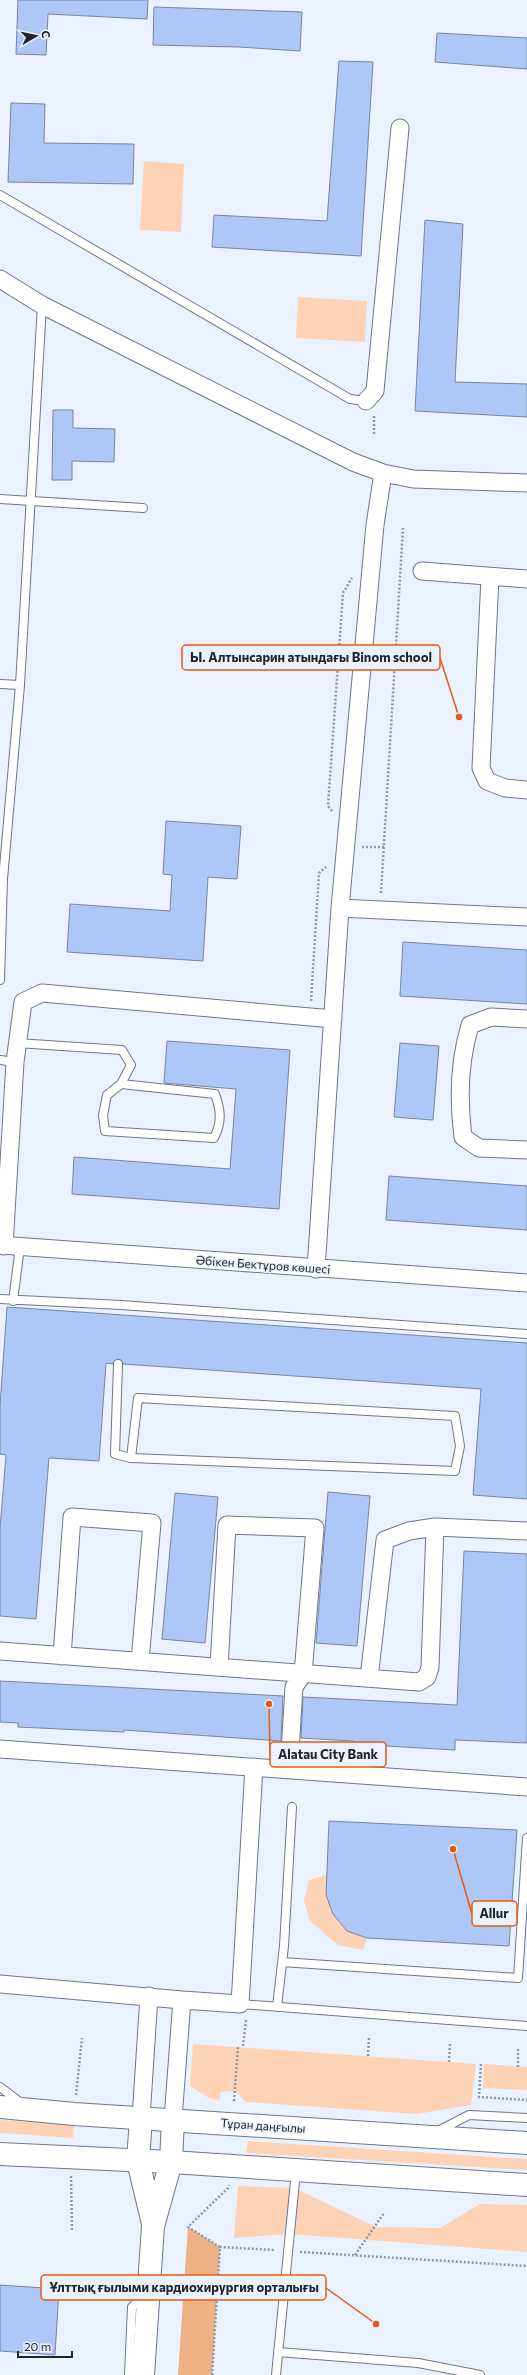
<svg xmlns="http://www.w3.org/2000/svg" width="527" height="2375" font-family="Commissioner,sans-serif">
  <style>
    .green { fill: #fed3b5 }
    .forest { fill: #eeb185 }
    .building { fill: #adc7f7; stroke: #7a859a }
    .lines { fill: none; stroke-linecap: round; stroke-linejoin: round }
    .lane-casing { stroke: #6d778c; stroke-width: 10 }
    .street-casing { stroke: #6d778c; stroke-width: 19 }
    .secondary-casing { stroke: #6d778c; stroke-width: 24 }
    .primary-casing { stroke: #6d778c; stroke-width: 24 }
    .path { stroke: #9298a3; stroke-width: 2.5; stroke-dasharray: 2 2; stroke-linecap: butt }
    .lane { stroke: #fff; stroke-width: 8 }
    .street { stroke: #fff; stroke-width: 17 }
    .secondary { stroke: #fff; stroke-width: 22 }
    .primary { stroke: #fff; stroke-width: 22 }
    .labels { text-anchor: middle; stroke-width: 3; stroke-linejoin: round; paint-order: stroke }
    .street-label { font-size: 12px; fill: #20252d; stroke: #eaf1ff }
    .leader { fill: none; stroke: #e8590c; stroke-width: 1.5 }
    .callout-dot { fill: #e8590c; stroke: #eaf1ff; stroke-width: 1.5 }
    .callout { fill: #eaf1ff; stroke: #e8590c; stroke-width: 1.5 }
    .callout-label { font-size: 13px; text-anchor: middle; font-weight: bold; fill: #20252d }
  </style>
  <rect width="100%" height="100%" fill="#eaf1ff"/>
  <path class="green" d="M144,161L184,164L181,232L140,230Z
    M298,297L367,301L365,342L296,338Z
    M326,1875C324,1905 336,1930 367,1938L363,1950L338,1945L310,1921L304,1901L309,1880Z
    M193,2044L476,2064L471,2105L417,2114L246,2102L235,2091L221,2092L219,2101L209,2098L190,2086Z
    M484,2064L527,2067V2090L483,2088Z
    M0,2120L74,2125L73,2138L0,2133Z
    M248,2141L527,2159V2170L246,2153Z
    M238,2186L294,2188L376,2227L440,2228L480,2204L527,2205V2252L290,2234L234,2238Z"/>
  <path class="forest" d="M188,2227L220,2247L212,2375H178Z"/>
  <path class="building" d="M18,0H148L147,19L48,14L46,55L16,54Z
    M154,7L302,12L300,51L239,47L153,45Z
    M437,33L527,38V69L435,62Z
    M339,61L373,62L361,256L212,247L214,215L327,221Z
    M11,103L45,104L44,143L134,144L133,184L8,182Z
    M425,220L463,224L455,382L527,384V417L415,411Z
    M53,410H73V428L115,429L114,462L72,461V480H52Z
    M166,821L241,826L237,879L208,877L203,961L67,952L70,904L170,911L172,875L163,874Z
    M403,942L527,950V1004L400,996Z
    M167,1041L290,1050L279,1209L72,1194L74,1157L230,1169L236,1089L164,1083Z
    M400,1043L439,1046L433,1120L394,1117Z
    M389,1176L527,1186V1230L386,1220Z
    M7,1307L527,1343V1499L473,1495L481,1389L123,1364L121,1360L118,1359L113,1364L106,1363L99,1461L49,1458L36,1619L0,1616V1529L6,1455L0,1454V1405Z
    M328,1492L370,1496L357,1646L316,1643Z
    M175,1493L218,1497L205,1643L162,1639Z
    M464,1551L527,1554V1743L455,1740V1750L353,1744V1741L301,1738L303,1697L457,1705Z
    M0,1681L283,1696L281,1741L124,1730V1732L18,1727V1723L0,1722Z
    M329,1821L517,1830L509,1946L367,1938L347,1931L333,1914L326,1895Z
    M0,2285L59,2289L55,2355L0,2351Z"/>
  <g class="lines">
    <g class="lane-casing">
      <path id="lane" d="M0,195L350,399L366,401
        M0,499L143,508
        M0,684L20,685L3,879H0
        M20,685L42,305
        M0,980L3,879
        M17,1043L122,1050L131,1065L121,1084L107,1095L103,1115L105,1131L214,1138C222,1122 221,1111 215,1094L121,1084
        M0,1060L15,1062
        M0,1299L121,1305L527,1334
        M13,1301L20,1247
        M118,1364L115,1454L131,1458
        M138,1398L455,1416L460,1446L455,1471L131,1458Z
        M282,1962L518,1978L527,1838
        M240,2004L527,2026
        M277,2007L284,1946L292,1807
        M0,2087L21,2103
        M438,2131L469,2115L527,2118
        M278,2352L418,2363L480,2375
        M129,2375L132,2307L144,2296
        M276,2375L296,2171"/>
    </g>
    <g class="street-casing">
      <path id="street" d="M0,279L42,305L353,462L383,473L413,479L527,483
        M366,401L375,391L400,128
        M422,571L527,579
        M490,577L481,768L487,781L505,788L527,790
        M340,908L527,917
        M527,1019L491,1017L470,1025C459,1062 458,1099 463,1137L479,1148L527,1150
        M0,1245L527,1283
        M4,1246L15,1062L23,1002L42,993L333,1019
        M316,1269L340,908L375,525L383,473
        M0,1651L419,1682L427,1677L430,1667L435,1527
        M62,1656L72,1517L152,1523L140,1661
        M219,1667L227,1525L315,1528L303,1674L294,1687L289,1768
        M369,1678L385,1540L409,1531L435,1527L527,1531
        M0,1749L527,1787
        M0,1984L182,2000L173,2119
        M182,2000L240,2004L254,1767
        M141,2118L149,1996"/>
    </g>
    <g class="secondary-casing">
      <path id="secondary" d="M141,2118L138,2161L153,2224
        M143,2375L153,2226L171,2162L173,2119"/>
    </g>
    <g class="primary-casing">
      <path id="primary" d="M0,2107L74,2114L527,2143
        M0,2154L171,2162L527,2185"/>
    </g>
    <path class="path" d="M374,434V416
      M332,811L328,806L343,593L352,578
      M362,847H384
      M381,893L403,528
      M311,1001L319,873L326,867
      M243,2046L246,2020
      M368,2056L369,2038
      M449,2062L450,2043
      M481,2064L479,2097L527,2100
      M518,2067V2048
      M76,2095L82,2038
      M234,2101L238,2046
      M71,2176L72,2230
      M220,2247L188,2227L228,2188L229,2185
      M300,2252L527,2266
      M355,2255L384,2213
      M212,2375L220,2247L275,2250"/>
    <use href="#lane" class="lane"/>
    <use href="#street" class="street"/>
    <use href="#secondary" class="secondary"/>
    <use href="#primary" class="primary"/>
  </g>
  <g class="labels">
    <g class="street-label">
      <text transform="translate(263 1265) rotate(4)" y="4">Әбікен Бектұров көшесі</text>
      <text transform="translate(263 2126) rotate(4)" y="4">Тұран даңғылы</text>
    </g>
  </g>
  <path class="leader" d="M459 717L440 658M269 1704L270 1755M453 1849L472 1914M376 2324L326 2288"/>
  <g class="callout-dot">
    <circle cx="459" cy="717" r="4"/>
    <circle cx="269" cy="1704" r="4"/>
    <circle cx="453" cy="1849" r="4"/>
    <circle cx="376" cy="2324" r="4"/>
  </g>
  <g class="callout">
    <rect x="182" y="645" width="258" height="25" rx="4"/>
    <rect x="270" y="1742" width="116" height="25" rx="4"/>
    <rect x="472" y="1901" width="45" height="25" rx="4"/>
    <rect x="41" y="2275" width="285" height="25" rx="4"/>
  </g>
  <g class="callout-label">
    <text x="311" y="662">Ы. Алтынсарин атындағы Binom school</text>
    <text x="328" y="1759">Alatau City Bank</text>
    <text x="494" y="1918">Allur</text>
    <text x="184" y="2292">Ұлттық ғылыми кардиохирургия орталығы</text>
  </g>
  <g transform="translate(36 36) rotate(81)" stroke="#eaf1ff" stroke-width="3" paint-order="stroke">
  <path d="M0-3L7 15L0 10L-7 15Z" fill="#20252d"/>
  <text y="-6" font-size="11" font-weight="bold" text-anchor="middle" fill="#20252d">С</text>
  </g>
  <path d="M18 2351v6h54v-6" fill="none" stroke="#20252d" stroke-width="2"/>
  <text x="24" y="2351" font-size="12" fill="#20252d" stroke="#eaf1ff" stroke-width="3" paint-order="stroke">20 m</text>
</svg>
